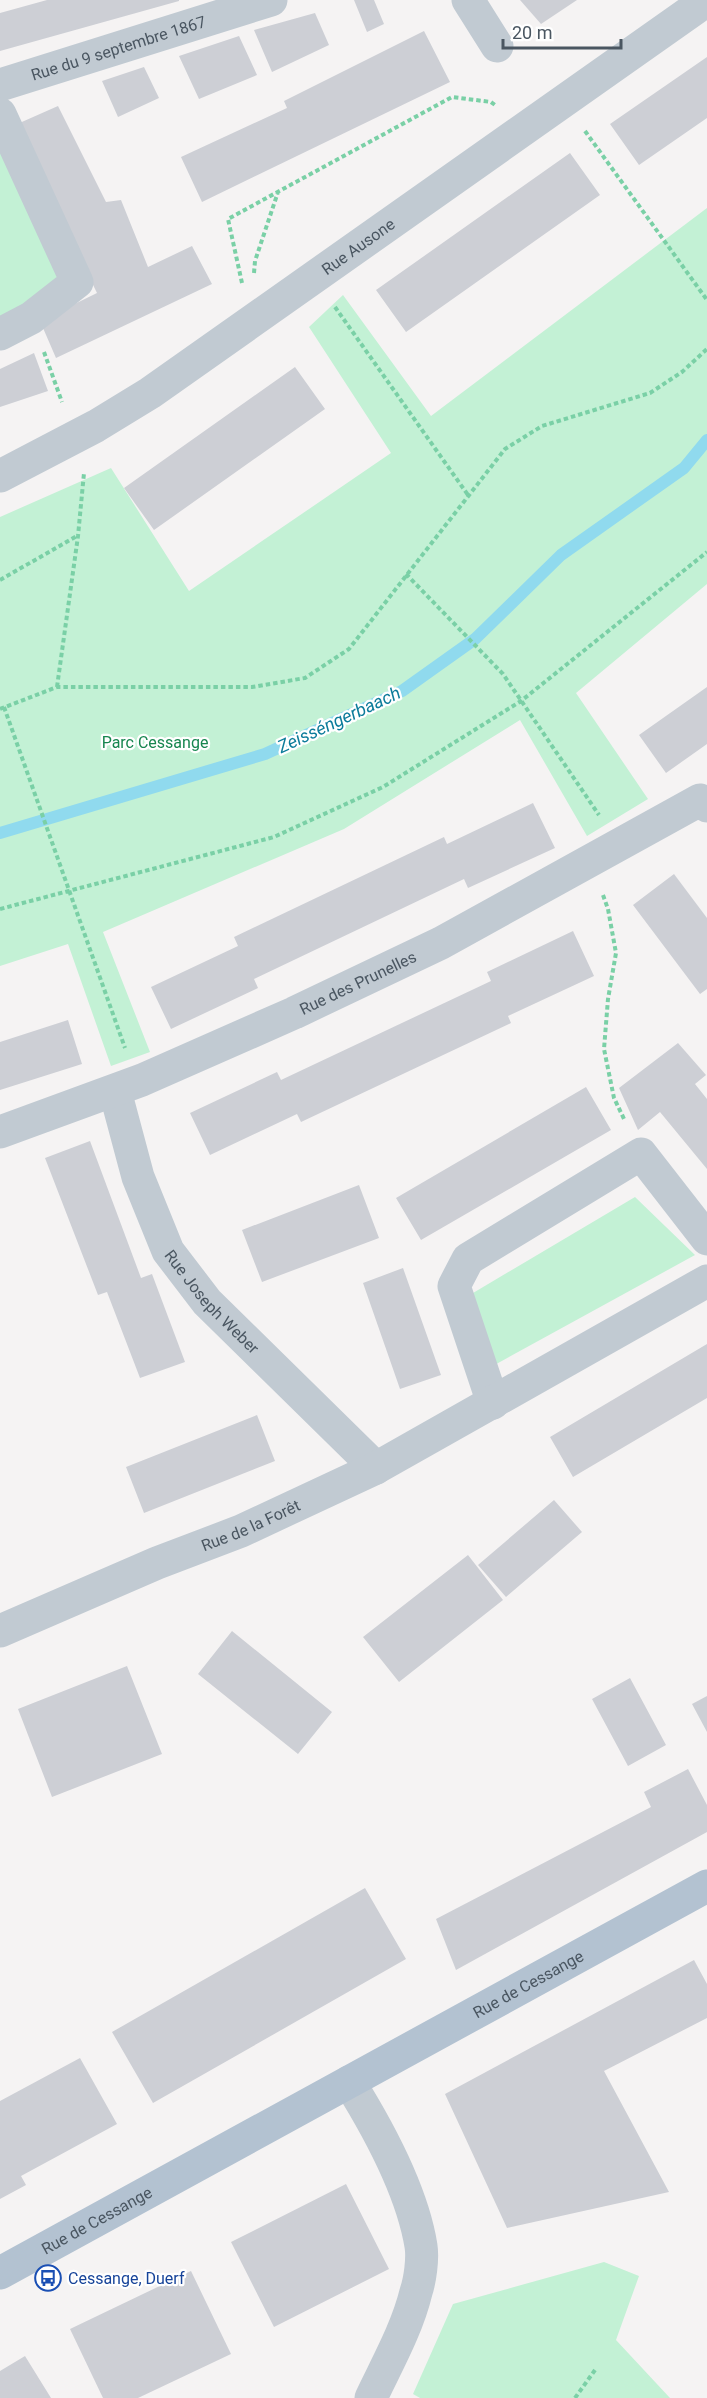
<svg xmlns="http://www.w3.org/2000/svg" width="707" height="2398" font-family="Roboto,sans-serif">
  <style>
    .green { fill: #c3f1d5 }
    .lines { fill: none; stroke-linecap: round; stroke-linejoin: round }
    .stream { stroke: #90daee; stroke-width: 12 }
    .building { fill: #cdcfd5 }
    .path { stroke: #7ad0a6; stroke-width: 4; stroke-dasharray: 4.5 3; stroke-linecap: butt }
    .minor { stroke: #c1cad2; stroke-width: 33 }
    .major { stroke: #b3c2d1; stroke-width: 33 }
    .labels { text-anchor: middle; stroke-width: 4.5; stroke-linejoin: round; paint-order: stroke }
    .street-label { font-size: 16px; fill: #4a5661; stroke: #fff }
    .park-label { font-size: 16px; fill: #17864f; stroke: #fff }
    .transit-label { font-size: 16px; fill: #164399; stroke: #fff; text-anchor: start }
    .water-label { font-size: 18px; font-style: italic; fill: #0c7c9b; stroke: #fff }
  </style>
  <rect width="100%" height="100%" fill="#f5f3f3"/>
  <path class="green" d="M0,137L68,279L0,325Z
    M707,208V584L576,693L648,799L587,836L520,720L344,829L103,932L150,1052L111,1066L68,944L0,966V517L111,468L189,591L391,453L309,327L343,295L431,416Z
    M635,1197L695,1255L489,1368L468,1296Z
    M604,2262L639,2276L616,2340L670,2398H420L413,2394L453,2304Z"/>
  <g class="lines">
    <path class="stream" d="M0,833L265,754L402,691L475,639L561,555L684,468L707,440"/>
  </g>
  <path class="building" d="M47,0H179V1L0,51V13Z
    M354,0H374L384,24L367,32Z
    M520,0H577L541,24Z
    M315,13L329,45L272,72L254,30Z
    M424,31L450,82L202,202L181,157L287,108L284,101Z
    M239,36L257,75L199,99L179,56Z
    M707,57V118L639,165L610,124Z
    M144,67L159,98L118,117L102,81Z
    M58,106L106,202L121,200L148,267L192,246L212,284L56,358L40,321L97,293L15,125Z
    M570,153L600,195L406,332L376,290Z
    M34,353L48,391L0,407V369Z
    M295,367L325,409L154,530L124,488Z
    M707,687V744L666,773L639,735Z
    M533,803L555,848L468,888L464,879L254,979L258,988L171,1029L151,987L238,946L234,937L444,837L447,844Z
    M674,874L707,918V989L700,994L633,905Z
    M573,931L594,976L508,1016L511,1023L301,1122L297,1114L210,1155L190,1113L277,1072L281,1080L491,981L487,972Z
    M68,1020L82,1064L0,1090V1042Z
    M678,1043L706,1075L695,1084L707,1099V1169L660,1112L638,1130L619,1088Z
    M586,1087L611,1130L421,1240L396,1198Z
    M90,1141L141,1278L152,1274L185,1362L140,1378L107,1292L98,1295L45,1158Z
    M359,1185L379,1238L262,1282L242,1230Z
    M403,1268L441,1375L400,1389L363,1283Z
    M707,1344V1398L573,1477L550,1437Z
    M257,1415L275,1461L144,1513L126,1467Z
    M554,1500L582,1532L506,1597L478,1565Z
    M468,1555L503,1600L399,1682L363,1637Z
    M232,1631L332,1712L298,1754L198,1674Z
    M127,1666L162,1754L52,1797L18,1709Z
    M630,1678L666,1745L628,1766L592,1699Z
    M707,1696V1732L692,1704Z
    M688,1769L707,1805V1832L456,1970L436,1919L651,1807L644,1792Z
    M365,1888L406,1959L153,2103L112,2032Z
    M694,1960L707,1984V2018L604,2071L669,2192L507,2228L445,2094Z
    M80,2058L117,2124L21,2176L26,2185L0,2199V2101Z
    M346,2184L389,2269L274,2327L231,2242Z
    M191,2271L231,2354L138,2398H103L70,2329Z
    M25,2356L51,2398H0V2371Z"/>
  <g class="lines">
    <path class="path" d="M585,131L707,300
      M254,273L255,261L278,192
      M242,283L228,219L452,97L491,102L495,105
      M335,307L468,495
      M44,352L62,402
      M406,574L503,674L599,815
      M0,580L77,536
      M57,687L78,536L84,473
      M4,707L125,1048
      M0,709L57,687H252L305,678L349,649L505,449L542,426L650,393L682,372L707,349
      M603,895L608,909L616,953L608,999L604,1049L614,1098L625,1121
      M0,909L274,837L383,787L521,701L707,552
      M575,2398L595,2370"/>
    <g class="minor">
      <path d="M468,0L497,46"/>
      <path id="s1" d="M0,85L271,0"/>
      <path d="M0,114L77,282L31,318L0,334"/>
      <path id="s2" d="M0,476L96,426L150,393L707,0"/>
      <path id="s3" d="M115,1091L138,1177L168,1251L207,1302L376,1468"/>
      <path id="s4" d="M0,1132L142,1080L294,1013L441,943L700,800L707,806"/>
      <path d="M493,1403L454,1286L468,1259L641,1154L707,1239"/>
      <path id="s5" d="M0,1631L157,1563L241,1531L376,1468L707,1281"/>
      <path d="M349,2082C379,2130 412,2190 421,2246C423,2259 420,2280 416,2292C407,2329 387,2364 371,2398"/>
    </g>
    <path class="major" id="s6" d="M0,2273L707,1886"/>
  </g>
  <defs>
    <g id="bus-ring" transform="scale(1.35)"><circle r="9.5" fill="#fff" stroke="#1a4fb4" stroke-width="1.5"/><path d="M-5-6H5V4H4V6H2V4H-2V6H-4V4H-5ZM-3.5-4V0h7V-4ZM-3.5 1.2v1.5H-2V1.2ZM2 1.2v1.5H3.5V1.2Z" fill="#1a4fb4"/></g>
  </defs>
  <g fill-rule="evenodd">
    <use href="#bus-ring" x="48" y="2278"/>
  </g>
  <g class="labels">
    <g class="street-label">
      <text dy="6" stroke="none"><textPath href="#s1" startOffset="124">Rue du 9 septembre 1867</textPath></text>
      <text dy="6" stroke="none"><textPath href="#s2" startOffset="426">Rue Ausone</textPath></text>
      <text dy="6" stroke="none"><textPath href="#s4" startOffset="388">Rue des Prunelles</textPath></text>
      <text dy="6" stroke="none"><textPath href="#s3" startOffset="236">Rue Joseph Weber</textPath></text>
      <text dy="6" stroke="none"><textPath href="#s5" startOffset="272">Rue de la Forêt</textPath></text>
      <text dy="6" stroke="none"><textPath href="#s6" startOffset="602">Rue de Cessange</textPath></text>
      <text dy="6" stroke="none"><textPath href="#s6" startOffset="110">Rue de Cessange</textPath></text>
    </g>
    <g class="park-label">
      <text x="155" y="748">Parc Cessange</text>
    </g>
    <g class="transit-label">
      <text x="68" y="2284">Cessange, Duerf</text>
    </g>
    <g class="water-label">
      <text transform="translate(339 720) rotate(-25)" y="6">Zeisséngerbaach</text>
    </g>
  </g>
  <path d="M503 39v9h118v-9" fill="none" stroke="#4a5661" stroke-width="3"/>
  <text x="512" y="39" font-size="18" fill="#4a5661" stroke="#ffffff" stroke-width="4.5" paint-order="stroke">20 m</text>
</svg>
